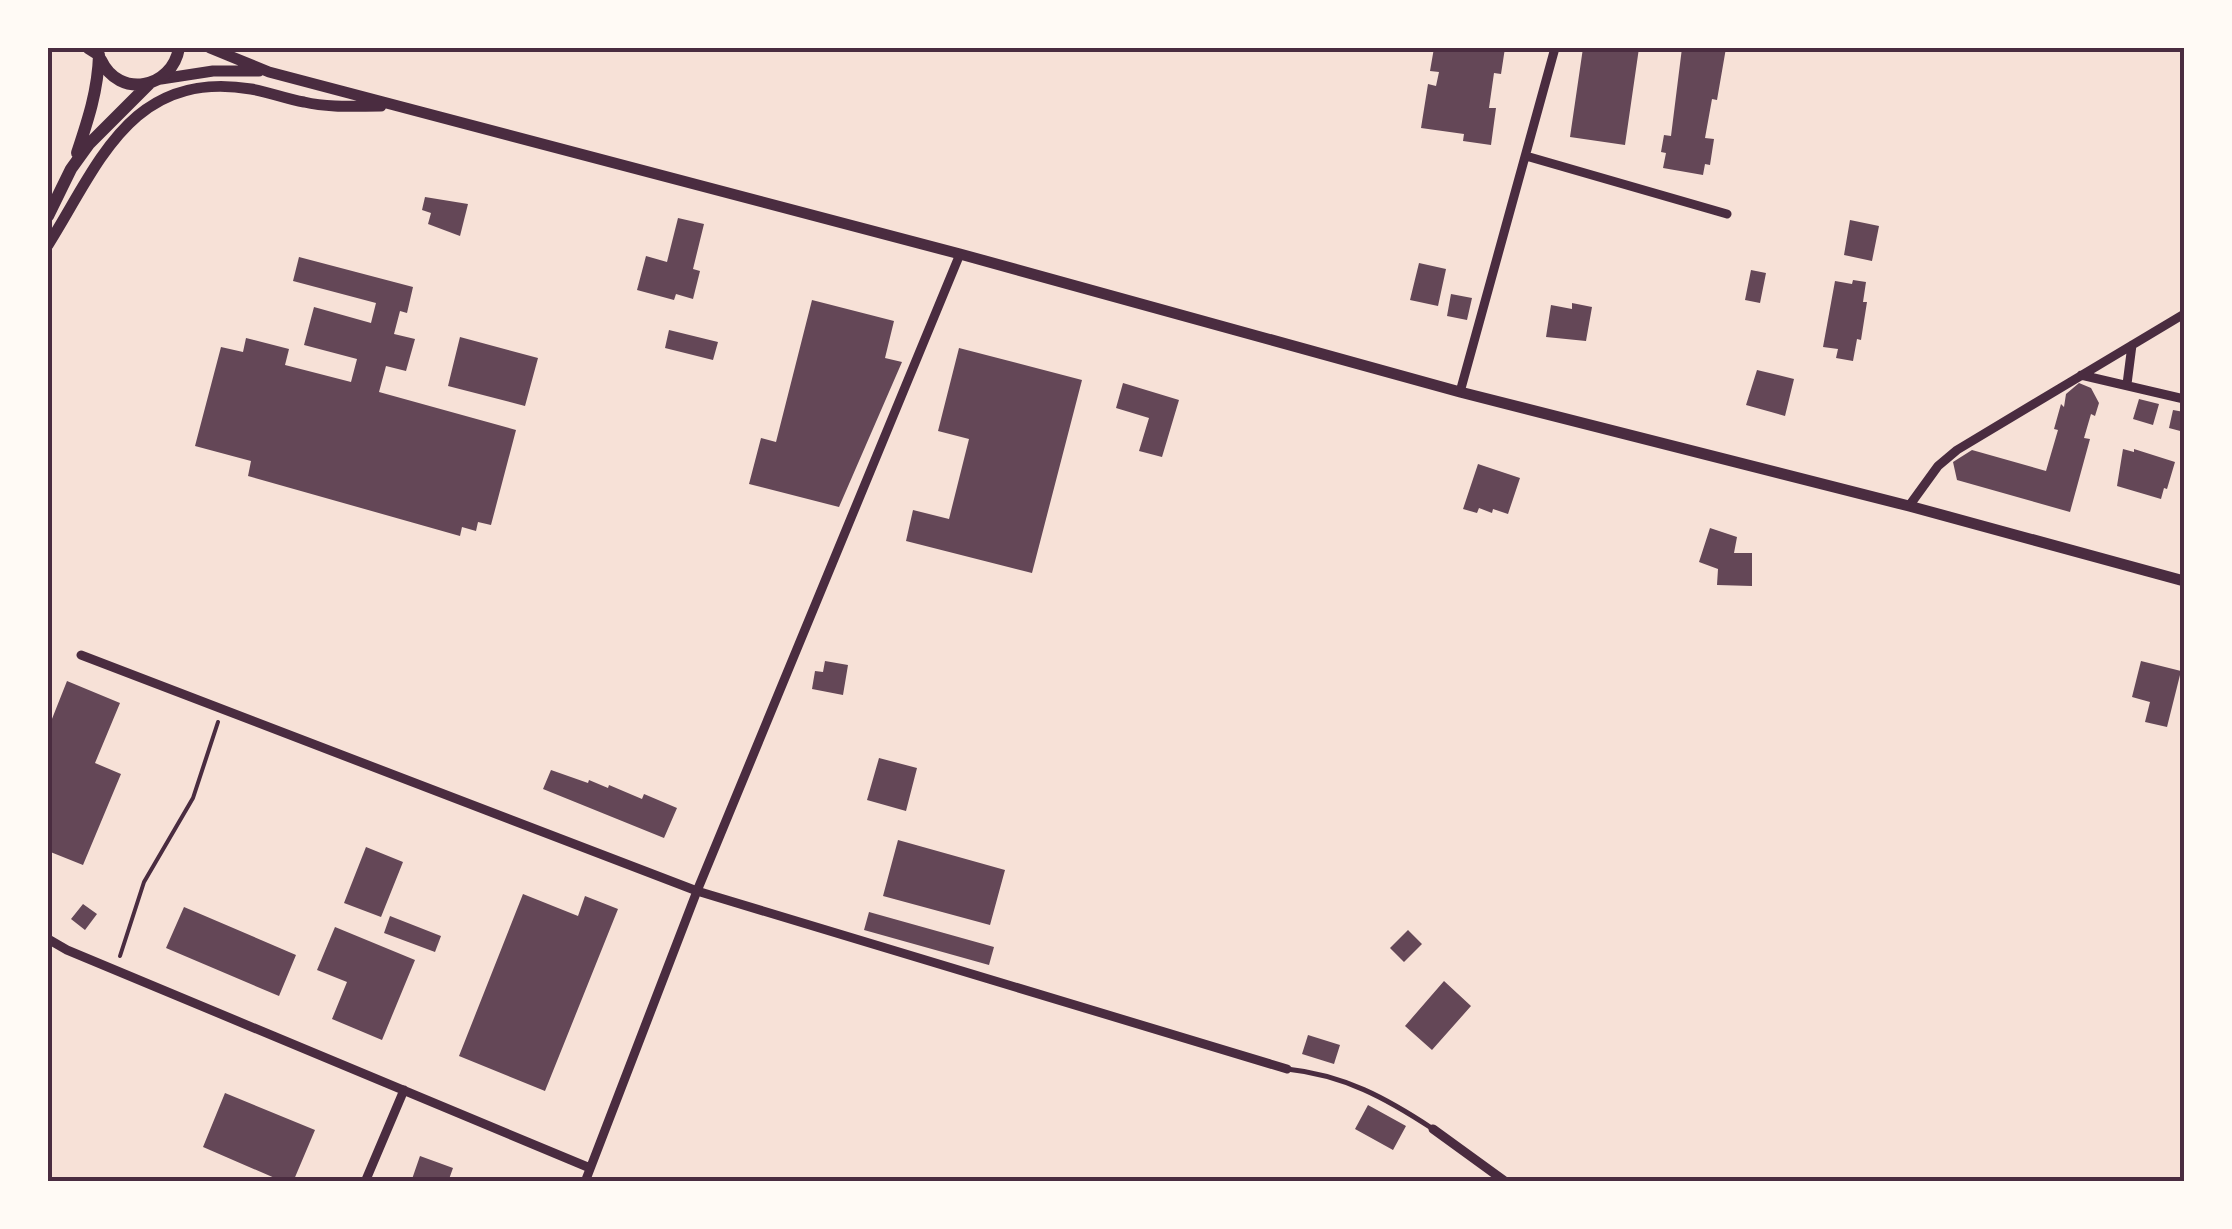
<svg xmlns="http://www.w3.org/2000/svg" width="2232" height="1229" font-family="'Work Sans',sans-serif">
  <style>
    .building { fill: #644757 }
    .lines { fill: none; stroke-linecap: round; stroke-linejoin: round }
    .path { stroke: #4a2c40; stroke-width: 4 }
    .service { stroke: #4a2c40; stroke-width: 5 }
    .minor { stroke: #4a2c40; stroke-width: 9 }
    .tertiary { stroke: #4a2c40; stroke-width: 11 }
    .secondary { stroke: #4a2c40; stroke-width: 12 }
    .neatline { fill: none; stroke: #4a2c40; stroke-width: 4 }
  </style>
  <rect width="100%" height="100%" fill="#f7e1d7"/>
  <path class="building" d="M1434,48H1505L1501,74L1494,73L1489,108H1496L1491,145L1463,141L1464,134L1421,128L1428,84L1436,86L1439,72L1430,71Z
    M1583,48H1639L1625,145L1570,137Z
    M1682,48H1726L1717,100L1712,99L1705,138L1714,139L1710,165L1705,164L1703,175L1663,168L1666,153L1661,152L1664,135L1671,136Z
    M425,197L468,204L460,236L428,224L431,213L422,210Z
    M678,218L704,224L693,269L700,271L693,299L676,294L674,300L637,290L646,256L667,262Z
    M1850,220L1879,226L1872,261L1844,255Z
    M299,257L413,287L407,313L400,311L394,334L415,339L406,371L386,366L379,392L516,430L491,525L478,522L476,531L462,527L460,536L248,476L251,461L195,446L221,347L243,352L246,338L289,349L285,365L351,382L357,359L304,345L314,307L371,323L376,303L293,281Z
    M1419,263L1446,269L1438,306L1410,300Z
    M1751,270L1766,273L1760,303L1745,300Z
    M1853,280L1866,282L1863,302H1867L1861,340L1857,339L1853,361L1836,358L1838,349L1823,347L1835,281L1852,284Z
    M1451,294L1472,298L1467,320L1447,316Z
    M812,300L894,321L885,358L902,362L839,507L749,484L761,438L776,442Z
    M1572,303L1592,307L1586,341L1546,337L1551,305L1572,309Z
    M669,330L718,342L713,360L665,348Z
    M460,337L538,358L525,406L448,386Z
    M959,348L1082,380L1032,573L906,541L913,510L949,519L969,439L938,431Z
    M1757,370L1794,379L1785,416L1746,405Z
    M1123,383L1179,400L1162,457L1139,451L1149,418L1116,408Z
    M2079,383L2091,388L2099,403L2095,416L2091,414L2084,438L2090,439L2070,512L1957,480L1953,462L1972,450L2046,471L2058,430L2054,429L2061,404L2064,407L2066,394Z
    M2139,399L2159,404L2153,425L2133,419Z
    M2173,410L2184,412V432L2169,428Z
    M2123,449L2134,452V449L2175,462L2167,489L2164,488L2161,499L2117,486Z
    M1478,464L1520,478L1508,514L1493,509L1492,513L1479,508L1477,513L1463,509Z
    M1710,528L1737,537L1734,553H1752V586L1717,585L1718,569L1699,562Z
    M825,661L848,665L843,695L812,689L815,671L823,672Z
    M2141,661L2181,671L2167,727L2145,722L2150,702L2132,697Z
    M67,681L120,703L95,763L121,774L83,865L48,851V729Z
    M879,758L917,768L906,811L867,800Z
    M551,770L588,783L589,780L608,788L609,785L642,799L644,794L677,808L664,838L543,789Z
    M898,840L1005,870L990,925L883,896Z
    M366,847L403,862L381,917L344,903Z
    M523,894L578,916L585,896L618,909L545,1091L459,1056Z
    M83,904L97,914L85,930L71,919Z
    M184,907L296,955L279,996L166,948Z
    M869,912L994,947L989,965L864,930Z
    M390,916L441,936L435,952L384,933Z
    M335,927L415,960L382,1040L332,1019L347,982L317,970Z
    M1408,930L1422,944L1404,962L1390,948Z
    M1444,981L1471,1006L1432,1050L1405,1026Z
    M1308,1035L1340,1045L1334,1064L1302,1054Z
    M225,1093L315,1130L293,1182H284L203,1147Z
    M1368,1105L1406,1126L1393,1150L1355,1129Z
    M420,1156L453,1168L448,1182H411Z"/>
  <g class="lines">
    <path class="path" d="M120,956L144,882L193,798L218,722"/>
    <path class="service" d="M1287,1069C1344,1075 1386,1098 1433,1129"/>
    <path class="minor" d="M1526,156L1727,214
      M2081,375L2184,399
      M2127,384L2132,345
      M1460,392L1555,48
      M1909,506L1938,466L1957,450L2184,314
      M81,655L697,891L1287,1069
      M48,939L67,950L590,1168
      M1433,1129L1506,1182
      M365,1182L404,1090
      M585,1182L697,891L960,254"/>
    <path class="tertiary" d="M210,48L269,72L960,254L1460,392L1909,506L2184,581
      M161,79L213,71H259
      M48,245C99,164 131,69 251,89C269,92 286,99 304,102C330,108 355,106 381,106"/>
    <path class="secondary" d="M101,60C119,99 172,89 179,48
      M77,153C88,120 98,90 99,55L88,48
      M48,216L71,169L89,144L149,84"/>
  </g>
  <rect width="2232" height="1229" fill="none" stroke="#fffaf5" stroke-width="100"/>
  <rect x="50" y="50" width="2132" height="1129" class="neatline"/>
</svg>
